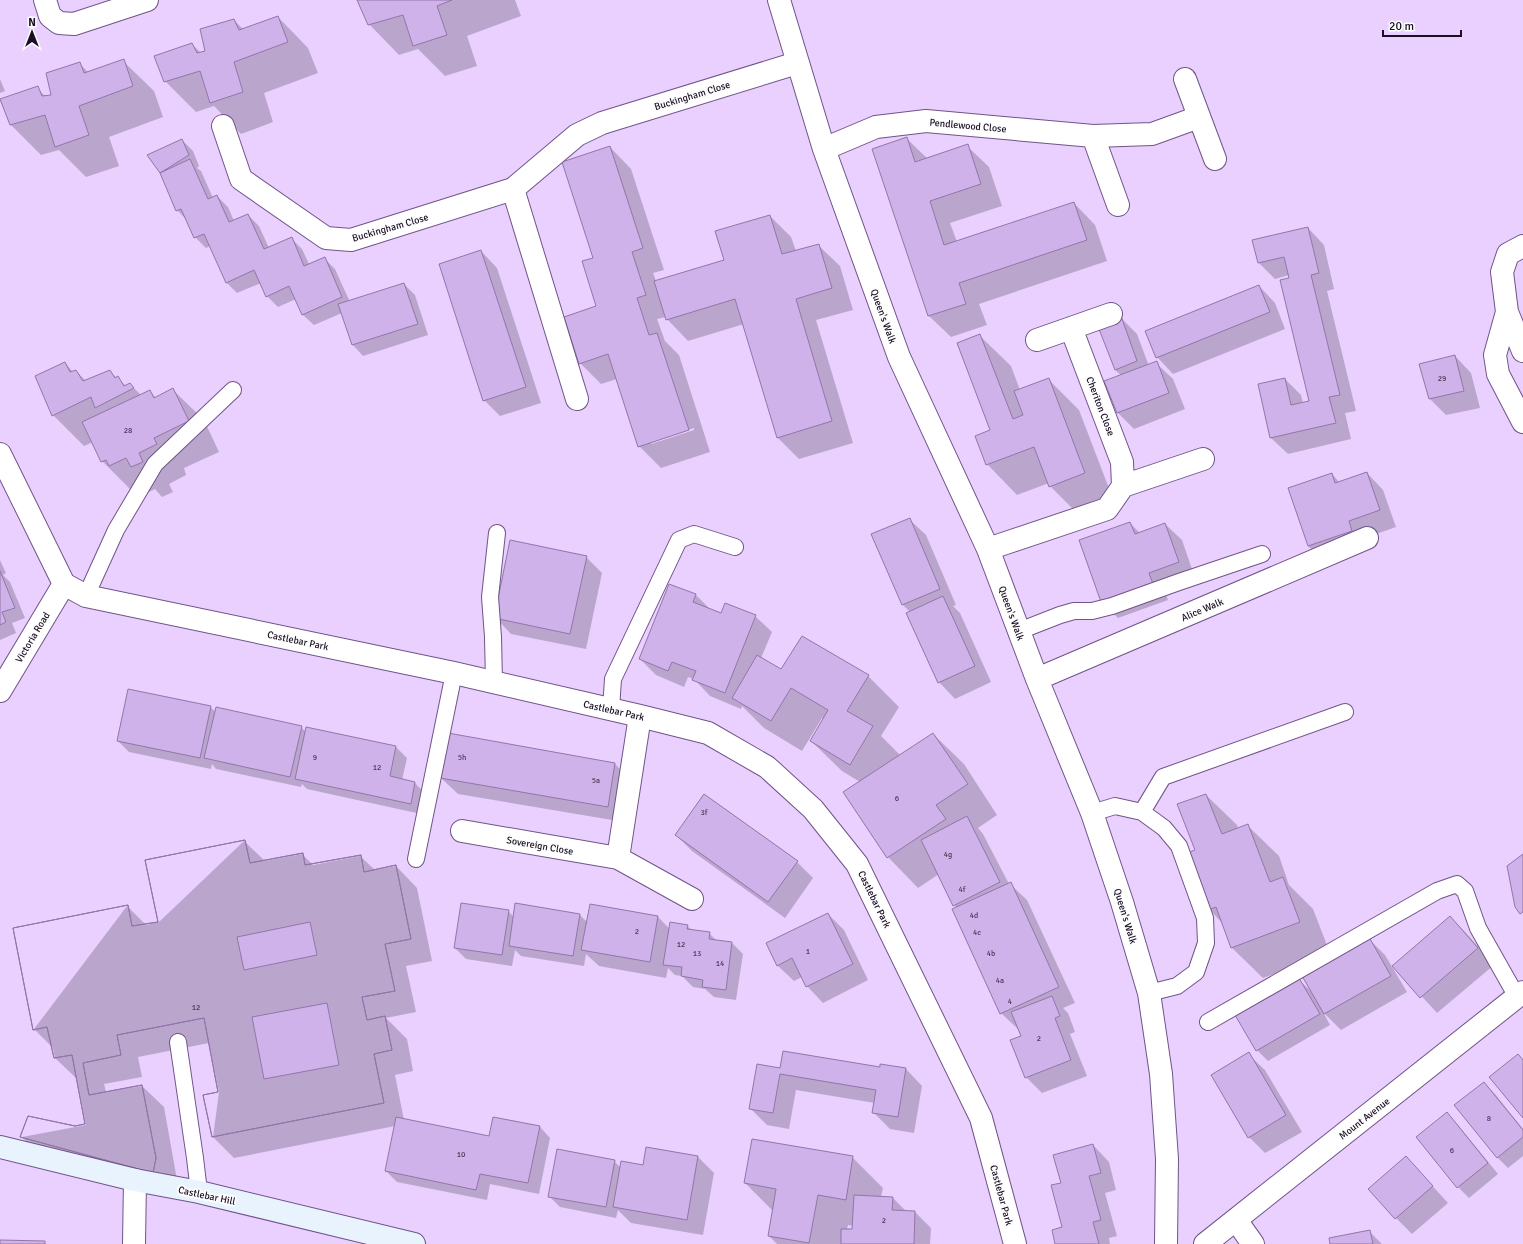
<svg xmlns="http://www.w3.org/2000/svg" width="1523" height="1244" font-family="Signika,sans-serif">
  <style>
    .shadow { fill: #0003; fill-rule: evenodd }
    .building { fill: #d0b2ea; stroke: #9275aa; fill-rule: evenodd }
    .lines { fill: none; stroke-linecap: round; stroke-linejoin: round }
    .service-casing { stroke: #705487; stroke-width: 18 }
    .minor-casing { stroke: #705487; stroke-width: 24 }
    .tertiary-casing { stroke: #705487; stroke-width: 24 }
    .secondary-casing { stroke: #705487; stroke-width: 24 }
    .service { stroke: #fff; stroke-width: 16 }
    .minor { stroke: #fff; stroke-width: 22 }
    .tertiary { stroke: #fff; stroke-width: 22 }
    .secondary { stroke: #e8f3fe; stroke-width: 22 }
    .labels { text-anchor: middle; stroke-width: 4; stroke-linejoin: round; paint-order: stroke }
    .number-label { font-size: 8px; fill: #483855 }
    .street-label { font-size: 10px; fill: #1a0f23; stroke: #fdfdfd }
  </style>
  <rect width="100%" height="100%" fill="#e9d0ff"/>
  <path class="shadow" d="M358,0H515L521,16L467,36L477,66L445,76L418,49L399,55L369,24Z
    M278,17L308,48L318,73L264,93L273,122L241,134L214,106L196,112L165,81L192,44L201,53L206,51L234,20L243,29Z
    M123,61L154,91L163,117L109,137L119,166L86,177L59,150L41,155L11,125L0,100L37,88L46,97L52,96L80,64L89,73Z
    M0,79L5,91L0,93Z
    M906,138L928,159L967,146L989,167L1002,206L950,223L957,242L1074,203L1095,225L1107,261L979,304L987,325L951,337L929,316L873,149Z
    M182,140L193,151L199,166L197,168L201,171L213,198L217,196L228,207L234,221L248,215L259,226L269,248L291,238L302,249L309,264L324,258L335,269L350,302L404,284L415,295L428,335L363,356L353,345L342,313L314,325L303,315L296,299L278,307L267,296L261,283L237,293L226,282L210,246L206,248L195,237L187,220L177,210L160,172Z
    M610,147L631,169L664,270L653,273L656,281L725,261L770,216L791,237L796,251L818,245L840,266L853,310L816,320L853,443L799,459L778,438L744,324L688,341L667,319L666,317L657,319L665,341L679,355L710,452L661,468L639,446L617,379L601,384L580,363L597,307L594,258ZM694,428V430L651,444V442Z
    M1308,228L1324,245L1334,289L1327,291L1356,411L1345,413L1351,439L1288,454L1271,438L1259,385L1285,379L1301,395L1303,403L1310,401L1289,275L1275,279L1258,262Z
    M481,251L497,268L541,403L500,416L484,400Z
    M1259,286L1275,303L1285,329L1173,374L1157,357Z
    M1120,317L1137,334L1149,366L1156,363L1173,379L1185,409L1134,429L1117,412L1122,376L1115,370Z
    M980,336L1011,366L1020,390L1048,379L1079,410L1115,504L1081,517L1050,486L1049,483L1017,495L987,464L991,431Z
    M1455,356L1471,373L1480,408L1446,415L1430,399Z
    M65,363L73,372L76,371L86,381L109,371L126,386L130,384L141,395L150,391L156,398L173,390L204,420L219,452L184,468L186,475L169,484L173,492L162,497L155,489L141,496L133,492L102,461L93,442L84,446L53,415Z
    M1367,473L1383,490L1396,527L1365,538L1325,562L1308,546L1332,474L1339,482Z
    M909,519L926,535L956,605L953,606L960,613L991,682L955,699L939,682L910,612L902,604Z
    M1130,523L1140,533L1165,524L1182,540L1195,578L1164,589L1168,600L1118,618L1102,602Z
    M586,557L602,573L586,649L511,634L495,617Z
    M0,560L6,573L3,575L10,582L25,618L12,623L16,633L0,640Z
    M669,585L696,595L711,610L721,614L755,616L772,632L761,658L782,671L868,676L899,707L881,736L900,755L933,734L964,764L997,815L978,828L983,834L1009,884H1010L1027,900L1075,1003L1063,1008L1068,1013L1075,1032L1070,1034L1087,1076L1042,1093L1026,1077L1022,1036L1019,1029H1018L1001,1013L957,908L954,905L939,874L918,888L888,857L860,782L842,771L811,741L824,719L822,718L802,751L764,728L742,706L741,709L710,696L694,679L688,677L684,687L656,675L640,659Z
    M210,707L216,712L301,727L306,732L307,728L396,747L407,758L402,780L415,783L426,794L421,814L307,789L302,784L301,787L216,769L212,764L211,769L129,752L118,741Z
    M615,764L631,780L624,822L458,794L441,778Z
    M1206,795L1237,825L1238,829L1248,826L1279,856L1289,885L1313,909L1330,953L1263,978L1232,948L1223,924L1209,909L1196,850Z
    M676,835L797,862L813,878L785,918L692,851Z
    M244,841L265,861L302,854L313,865L360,856L375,870L396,866L417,888L432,961L406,966L416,1012L386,1018L407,1039L413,1071L395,1075L404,1120L490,1137L540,1127L550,1138L539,1194L490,1184L487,1200L397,1182L386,1171L395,1126L234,1158L213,1137L219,1092L209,1043L138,1057L142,1077L104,1084L106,1092L142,1086L164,1107L177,1180L43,1158L22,1137L86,1125L77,1079L55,1058L53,1048L34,1029L127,906L146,925L159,922Z
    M508,911L514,917L580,915L587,922L658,917L670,929L687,926L692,930L709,933L717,941L732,943L743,954L736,1000L714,997L705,989L693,987L682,976L675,975L668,968L666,978L599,966L586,954L584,966L521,956L515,950L512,966L466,959L455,948Z
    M828,914L844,930L868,980L823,1003L807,986L802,977L794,981L777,965Z
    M1450,917L1466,933L1494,965L1437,1013L1394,966Z
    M1369,939L1385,955L1407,992L1341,1030L1323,1012L1330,1025L1268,1061L1257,1050L1299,980L1312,992Z
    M1248,1054L1265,1070L1302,1132L1265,1153L1249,1137Z
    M881,1068L906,1069L922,1086L914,1133L890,1129L874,1113L875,1103L796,1090L789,1129L767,1125L750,1108L781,1069Z
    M1484,1083L1495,1094L1523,1129V1156L1508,1168L1497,1157Z
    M1447,1114L1458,1125L1498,1174L1469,1198L1458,1187Z
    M1093,1145L1109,1162L1116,1190L1105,1193L1117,1236L1109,1238L1110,1244H1056L1064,1227L1062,1183Z
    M698,1157L714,1173L703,1235L631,1223L618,1210L616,1218L560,1207L549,1196L614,1161L621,1168L644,1166Z
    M852,1157L883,1188L881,1197L893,1198L906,1211L915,1212L931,1228L930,1244H777L769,1236L773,1211L745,1183ZM848,1225L854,1226L853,1230H847Z
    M1406,1157L1448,1203L1412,1234L1396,1218Z
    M1369,1231L1382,1244H1331Z"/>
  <path class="building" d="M357,0H452L437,6L447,35L413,46L403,15L368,25Z
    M278,16L288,42L234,62L243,92L210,103L200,71L164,82L154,56L192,43L197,53L205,51L200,29L234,19L239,30Z
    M124,59L133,86L79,106L89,135L55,147L45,115L10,125L0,99L38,86L42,96L51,95L46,73L80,62L84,73Z
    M907,137L915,162L968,144L981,184L930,201L944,245L1074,202L1087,240L959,283L966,304L928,316L872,149Z
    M182,139L189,155L160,173L147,155Z
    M610,146L643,248L632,252L646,295L637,298L649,335L657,333L689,430L638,447L608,354L579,364L564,317L596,306L582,261L593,258L562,162Z
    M190,159L208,199L217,195L229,222L248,214L264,249L292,237L304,266L325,257L342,297L302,315L289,286L266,297L254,270L226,283L204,234L194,238L181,209L176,211L160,173Z
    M770,215L782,254L819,244L832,288L796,299L832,421L777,438L735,299L666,320L654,281L724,260L715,231Z
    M1308,227L1319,273L1311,275L1340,395L1329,397L1336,423L1270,438L1258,384L1285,378L1291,405L1309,401L1280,280L1289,278L1284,257L1258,263L1252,240Z
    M481,250L526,387L483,401L439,264Z
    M404,283L418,324L352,345L338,304Z
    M1259,285L1270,312L1156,358L1145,331Z
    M1121,316L1137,361L1115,370L1097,324Z
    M980,334L1013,419L1023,415L1014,391L1049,378L1085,473L1049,487L1034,447L986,465L975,436L990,430L957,343Z
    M1455,355L1464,391L1429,399L1419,364Z
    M1157,361L1169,393L1117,413L1104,381Z
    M65,362L70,372L76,370L83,381L110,370L115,378L118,376L124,386L130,383L134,388L95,408L91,397L52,416L35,376Z
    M173,388L189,421L154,438L157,444L139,453L143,462L131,467L126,458L109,466L106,460L101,462L82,422L150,390L154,398Z
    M1367,472L1380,510L1349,521L1352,531L1308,546L1288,488L1332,473L1335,483Z
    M910,518L940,589L902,605L871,534Z
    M1130,522L1135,534L1165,523L1179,562L1149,573L1153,584L1101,602L1079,540Z
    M510,540L587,556L570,634L494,618Z
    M0,571L15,608L2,612L6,622L0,625Z
    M669,584L696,594L693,602L721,613L725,603L756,615L725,693L692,680L696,671L672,662L668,671L639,659Z
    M943,596L975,666L938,683L906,613Z
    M802,636L869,675L847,711L873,726L850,765L810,741L828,710L791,688L771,721L732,698L757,655L781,669Z
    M128,689L211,706L200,758L117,741Z
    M216,707L302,726L290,777L204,758Z
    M306,727L396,746L390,776L415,782L411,804L295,779Z
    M448,733L615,763L608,807L440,778Z
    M933,733L968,784L936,805L946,819L887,858L843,792Z
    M704,794L798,861L768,902L675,835Z
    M1206,794L1222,834L1248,824L1270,882L1283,877L1300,922L1231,948L1216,907L1208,910L1187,853L1195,850L1177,804Z
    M967,816L1000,882L953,906L921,840Z
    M245,840L250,863L303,853L305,865L361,855L364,872L396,865L411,939L385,944L395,991L362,997L367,1020L385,1016L392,1050L374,1054L384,1103L212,1137L203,1095L218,1092L204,1018L117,1035L121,1055L83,1063L89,1095L142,1085L156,1158L153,1173L20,1137L28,1116L75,1126L85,1124L72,1055L54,1058L47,1027L33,1030L13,928L128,905L132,926L158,922L145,860ZM310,922L317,955L244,970L237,937ZM327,1003L339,1065L264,1079L252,1017Z
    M245,840L250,863L303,853L305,865L361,855L364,872L396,865L411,939L385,944L395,991L362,997L367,1020L385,1016L392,1050L374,1054L384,1103L212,1137L203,1095L218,1092L204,1018L117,1035L121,1055L83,1063L89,1095L142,1085L156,1158L153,1173L20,1137L28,1116L75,1126L85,1124L72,1055L54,1058L47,1027L33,1030L13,928L128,905L132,926L158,922L145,860Z
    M1523,854V912L1520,914L1515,907L1507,866Z
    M1011,882L1059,987L1000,1014L952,909Z
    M461,903L509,910L502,955L454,948Z
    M515,903L580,914L573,956L509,946Z
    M590,904L658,916L650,962L581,950Z
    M828,913L853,964L806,987L792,958L777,966L766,943Z
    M1450,916L1478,948L1420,998L1392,966Z
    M670,922L688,925L687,929L710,932L709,939L732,942L726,990L702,987L703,980L681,976L682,967L663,965Z
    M1369,937L1391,976L1324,1014L1302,976Z
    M1299,978L1320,1014L1256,1051L1235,1015Z
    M1052,996L1060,1016L1055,1018L1071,1060L1025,1078L1010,1040L1021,1036L1011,1012Z
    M783,1051L880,1067V1064L906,1068L898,1117L872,1113L876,1090L780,1074L773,1113L749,1109L757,1064L780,1068Z
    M1249,1052L1286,1115L1248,1138L1211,1075Z
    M1518,1054L1523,1060V1118L1489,1077Z
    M1484,1082L1523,1130V1137L1497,1158L1454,1105Z
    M1447,1112L1488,1163L1457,1188L1416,1137Z
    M396,1117L489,1136L493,1117L540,1126L528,1183L480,1174L476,1190L385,1171Z
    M752,1139L853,1156L846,1200L818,1195L809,1243L768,1236L776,1189L744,1183Z
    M1093,1144L1101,1173L1089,1176L1101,1220L1093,1222L1099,1244H1055L1052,1230L1062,1227L1051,1185L1061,1183L1053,1155Z
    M646,1147L698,1156L687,1220L613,1207L621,1161L643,1165Z
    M557,1149L615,1160L606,1207L548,1197Z
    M1406,1156L1433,1186L1395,1219L1368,1189Z
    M854,1195L893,1197L892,1210L915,1211L914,1244H841V1229H852Z
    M1370,1230L1373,1244H1330L1329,1238Z
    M0,1240L45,1241V1244H0Z"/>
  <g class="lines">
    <g class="service-casing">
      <path id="service" d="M86,596L116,530L155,464L233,390
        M1019,631L1060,615L1074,611H1092L1112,606L1179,582L1262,554
        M494,682L493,637L490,597L497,533
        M611,709L613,679L679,540L694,534L735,547
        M1142,812L1163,777L1345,712
        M1092,813L1115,806L1142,812L1164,828L1179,846L1205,918L1206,943L1196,972L1177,986L1149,993
        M416,859L454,673
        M1208,1022L1437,891L1457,884L1465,891L1478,928L1517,997
        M178,1042L195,1158L199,1192"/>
    </g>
    <g class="minor-casing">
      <path id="minor" d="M45,0L50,16L59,23L74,24L147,0
        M779,0L824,149L899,357L988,549L1037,679L1092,813L1122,902L1149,993L1161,1074L1167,1159L1166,1244
        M1185,79L1215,159
        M223,126L241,179L326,238L351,240L513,189L577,135L602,123L797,63
        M1093,136L1118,205
        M824,149L876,127L926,121L1093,136L1152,134L1199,117
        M513,189L577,399
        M1523,246L1508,254L1502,272L1507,312L1495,355L1498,374L1523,422
        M1507,312L1523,351
        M1037,340L1111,314
        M0,454L64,584L86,596L454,673L640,716L708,733L767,767L813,809L857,864L981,1118L1015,1244
        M1123,486L1203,459
        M988,549L1107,509L1123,486L1122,462L1071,328
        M1037,679L1367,538
        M0,691L64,584
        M462,831L618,858L692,899
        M618,858L640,716
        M1236,1220L1253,1244
        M134,1244L135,1180"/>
    </g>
    <g class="tertiary-casing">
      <path id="tertiary" d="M1205,1244L1523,992"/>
    </g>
    <g class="secondary-casing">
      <path id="secondary" d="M0,1147L135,1180L199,1192L414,1244"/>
    </g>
    <use href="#service" class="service"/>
    <use href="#minor" class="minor"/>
    <use href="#tertiary" class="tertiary"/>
    <use href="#secondary" class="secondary"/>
  </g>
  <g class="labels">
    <g class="number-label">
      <text x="1442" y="381">29</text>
      <text x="128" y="433">28</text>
      <text x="315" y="760">9</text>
      <text x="462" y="760">5h</text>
      <text x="377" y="770">12</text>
      <text x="596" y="783">5a</text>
      <text x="897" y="801">6</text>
      <text x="704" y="815">3f</text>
      <text x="948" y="857">4g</text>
      <text x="962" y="892">4f</text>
      <text x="974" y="918">4d</text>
      <text x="637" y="934">2</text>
      <text x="977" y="935">4c</text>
      <text x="681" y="947">12</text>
      <text x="808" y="954">1</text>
      <text x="697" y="956">13</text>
      <text x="991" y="956">4b</text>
      <text x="720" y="966">14</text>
      <text x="1000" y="983">4a</text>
      <text x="1010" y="1004">4</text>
      <text x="196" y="1010">12</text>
      <text x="1039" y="1041">2</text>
      <text x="1489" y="1121">8</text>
      <text x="1452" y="1153">6</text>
      <text x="461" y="1157">10</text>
      <text x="884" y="1223">2</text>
    </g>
    <g class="street-label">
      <text transform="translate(692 95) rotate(-17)" y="4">Buckingham Close</text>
      <text transform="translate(968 125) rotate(5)" y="4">Pendlewood Close</text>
      <text transform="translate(390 227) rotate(-16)" y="4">Buckingham Close</text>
      <text transform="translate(884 316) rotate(70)" y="4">Queen's Walk</text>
      <text transform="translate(1101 406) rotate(69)" y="4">Cheriton Close</text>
      <text transform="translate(1202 609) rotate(-23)" y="4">Alice Walk</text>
      <text transform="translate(1012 613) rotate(70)" y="4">Queen's Walk</text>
      <text transform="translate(32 637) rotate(-59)" y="4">Victoria Road</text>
      <text transform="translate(298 640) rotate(12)" y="4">Castlebar Park</text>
      <text transform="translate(614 710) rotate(13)" y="4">Castlebar Park</text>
      <text transform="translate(540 845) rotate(10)" y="4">Sovereign Close</text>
      <text transform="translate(875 899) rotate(64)" y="4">Castlebar Park</text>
      <text transform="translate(1126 916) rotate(73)" y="4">Queen's Walk</text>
      <text transform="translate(1364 1118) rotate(-38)" y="4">Mount Avenue</text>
      <text transform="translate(207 1195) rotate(12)" y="4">Castlebar Hill</text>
      <text transform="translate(1002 1195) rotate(75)" y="4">Castlebar Park</text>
    </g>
  </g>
  <g transform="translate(32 32)" stroke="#fdfdfd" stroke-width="3" paint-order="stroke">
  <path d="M0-3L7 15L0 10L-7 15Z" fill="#1a0f23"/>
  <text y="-6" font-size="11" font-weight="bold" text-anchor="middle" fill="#1a0f23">N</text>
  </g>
  <path d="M1383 30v6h78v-6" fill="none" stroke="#1a0f23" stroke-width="2"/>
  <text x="1389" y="30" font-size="12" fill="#1a0f23" stroke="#fdfdfd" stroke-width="3" paint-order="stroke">20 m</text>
</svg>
